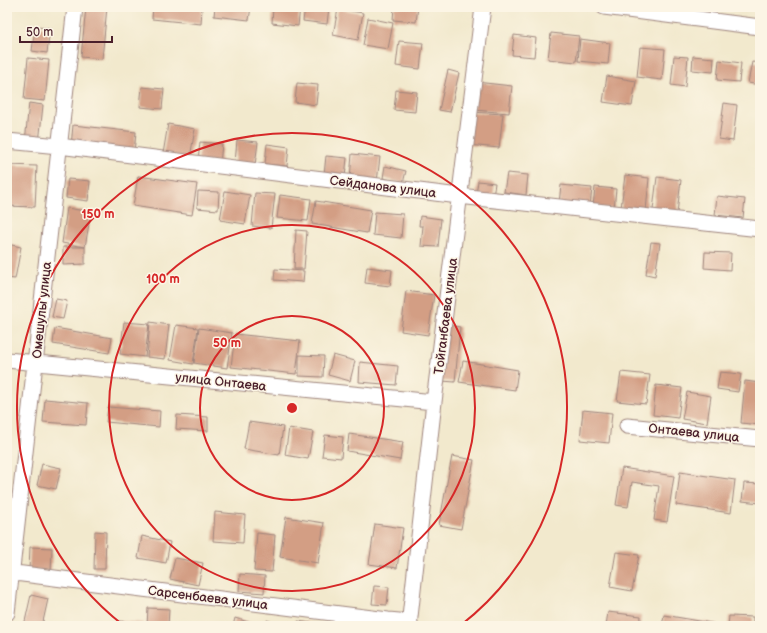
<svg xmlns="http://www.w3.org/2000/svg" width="767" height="633" font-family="'Balsamiq Sans',sans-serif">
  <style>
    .building { fill: #d39e84 }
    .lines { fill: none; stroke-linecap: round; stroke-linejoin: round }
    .street-casing { stroke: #9e847c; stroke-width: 17 }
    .street { stroke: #fff; stroke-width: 15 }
    .ring { fill: none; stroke: #d62828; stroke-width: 2 }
    .labels { text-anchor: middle; stroke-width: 3; stroke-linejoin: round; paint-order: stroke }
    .street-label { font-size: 13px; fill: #4a1f2b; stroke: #fcf5e5 }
    .centre { fill: #d62828; stroke: #fcf5e5; stroke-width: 2 }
    .ring-label { font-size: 12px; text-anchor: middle; font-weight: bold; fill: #d62828; stroke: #fcf5e5; stroke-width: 3; stroke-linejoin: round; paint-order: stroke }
  </style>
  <rect width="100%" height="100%" fill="#fcf5e5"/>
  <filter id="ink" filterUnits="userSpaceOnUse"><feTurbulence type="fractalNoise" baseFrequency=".025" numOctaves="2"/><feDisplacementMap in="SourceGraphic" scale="8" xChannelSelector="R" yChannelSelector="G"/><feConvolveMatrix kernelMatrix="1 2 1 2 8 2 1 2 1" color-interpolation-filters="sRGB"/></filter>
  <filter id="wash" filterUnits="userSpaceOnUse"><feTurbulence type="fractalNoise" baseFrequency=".012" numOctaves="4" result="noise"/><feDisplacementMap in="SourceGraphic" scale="16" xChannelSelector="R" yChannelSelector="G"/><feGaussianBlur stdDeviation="0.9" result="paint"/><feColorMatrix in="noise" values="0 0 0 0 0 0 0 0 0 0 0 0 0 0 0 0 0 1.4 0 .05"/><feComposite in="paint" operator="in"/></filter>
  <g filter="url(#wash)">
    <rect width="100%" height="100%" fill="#f2e9cd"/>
    <g id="blocks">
      <path class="building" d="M86,7H107L102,59L81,57Z
        M153,7H202L201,24L152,19Z
        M215,7H251L249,20L214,16Z
        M273,7H300L298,26L272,23Z
        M305,7H329L327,24L303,21Z
        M394,7H418L416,22L393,20Z
        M338,9L363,13L358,40L333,35Z
        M368,18L393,23L388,49L363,45Z
        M35,27L50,28L47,53L32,51Z
        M551,33L579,36L576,62L548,59Z
        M514,35L536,38L534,57L512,55Z
        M580,39L610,43L608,64L578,61Z
        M399,41L423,43L420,69L396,66Z
        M640,47L665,49L662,80L637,77Z
        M674,56L688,57L685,87L671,85Z
        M693,56L714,58L713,72L692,70Z
        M28,58L49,60L45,101L24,99Z
        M719,60L741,63L739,82L717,80Z
        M752,62L760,63V85L748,83Z
        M448,70L459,73L450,112L439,110Z
        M607,76L636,81L632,106L603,102Z
        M476,82L512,86L509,113L474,110Z
        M297,83L318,85L316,105L295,102Z
        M142,87L164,89L162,109L140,107Z
        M396,90L417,92L415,112L394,110Z
        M29,103L43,105L39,143L25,142Z
        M724,103L737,105L733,141L719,139Z
        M471,112L503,114L499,148L468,145Z
        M168,124L195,129L190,158L163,154Z
        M73,125L136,132L134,153L71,147Z
        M237,140L258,142L255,165L235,163Z
        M200,142L222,144L220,164L198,161Z
        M267,144L289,147L287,166L265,164Z
        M352,154L380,157L377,182L350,179Z
        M326,156L347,158L345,177L324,175Z
        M7,165L37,166L35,207L7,206Z
        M385,166L406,171L403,183L383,178Z
        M507,173L528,175L526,195L504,192Z
        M625,175L649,178L646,211L621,208Z
        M138,176L197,184L192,215L133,206Z
        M657,177L681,180L677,213L653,210Z
        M68,179L90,181L88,201L66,198Z
        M478,181L495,183L493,197L476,195Z
        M561,185L592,188L590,207L559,204Z
        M595,187L616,189L614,209L593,207Z
        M198,191L219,192L218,210L197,208Z
        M225,191L250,195L245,224L220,220Z
        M255,193L275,194L271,228L252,226Z
        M280,195L311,199L308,221L277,218Z
        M717,196L745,199L743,218L715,215Z
        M316,201L371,210L367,233L312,224Z
        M67,208L91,212L85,247L62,243Z
        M375,212L403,214L401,238L373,235Z
        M420,216L441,219L438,247L421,246L423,226H419Z
        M296,230L307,231L304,269H294Z
        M651,242L660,243L655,276L646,274Z
        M7,244L21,247L15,279L7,278Z
        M63,247H85V264L63,265Z
        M705,252L731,253L730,270L704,268Z
        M367,267L392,270L390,286L365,283Z
        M275,269L304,271L303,282L274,280Z
        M406,291L434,295L428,335L401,331Z
        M56,299L67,301L63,319L52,317Z
        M124,322L149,324L145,357L120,354Z
        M150,322L169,325L165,359L147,357Z
        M176,325L198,328L193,364L170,360Z
        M447,325L460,327L455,382L442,381Z
        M55,328L112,338L109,353L53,344Z
        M199,328L232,333L227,368L194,363Z
        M235,334L300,341L296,374L231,367Z
        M299,355L324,356L323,377L299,376Z
        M333,355L355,361L350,381L328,375Z
        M463,361L518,370L515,390L459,382Z
        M360,362L398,366L396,385L359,382Z
        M621,372L650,375L646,404L617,401Z
        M720,372L741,374L738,392L717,389Z
        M745,381L760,383L759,409H760V425L741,423Z
        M656,385L682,388L678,418L653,415Z
        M7,388H9L8,401H7Z
        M687,392L711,396L707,423L682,419Z
        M45,399L88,403L86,425L43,422Z
        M108,407L160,411L159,427L106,422Z
        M583,410L612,413L609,443L580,440Z
        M177,415L208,417V431L176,429Z
        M249,422L283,427L279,455L244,449Z
        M289,428L313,432L308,459L285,455Z
        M349,434L403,442L400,460L347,451Z
        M325,435L343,437L341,458L322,456Z
        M452,456L474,460L461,529L439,525Z
        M42,464L61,468L56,489L37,485Z
        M622,468L674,476L667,522L654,520L659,486L632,482L628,507L616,505Z
        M680,472L735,480L731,513L676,505Z
        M744,483L760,484V503L742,501Z
        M215,512L245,515L243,543L213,541Z
        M286,517L324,523L318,563L280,557Z
        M375,524L403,528L397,568L369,564Z
        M95,531L106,532L105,569H94Z
        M257,533L275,535L272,572L254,571Z
        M142,536L170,542L166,563L138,558Z
        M30,547L52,548L51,571L29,570Z
        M616,552L639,555L632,591L610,587Z
        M175,558L203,563L198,585L170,579Z
        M240,574L265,576L264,593L239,591Z
        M374,586L389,587L387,605L372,604Z
        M31,595L48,599L42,626H24Z
        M148,608L169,609L168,626H147Z
        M608,612L641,616L640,626H606Z
        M664,615L717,624L716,626H662Z
        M729,616L753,617V626H728Z
        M235,618L255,624V626H233Z
        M267,620L285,626H266Z
        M118,621L143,623L142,626H117Z
        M298,621L317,624V626H297Z"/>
    </g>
  </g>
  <g filter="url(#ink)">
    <use href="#blocks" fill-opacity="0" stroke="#9e847c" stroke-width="1"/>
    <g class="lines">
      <g class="street-casing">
        <path id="street" d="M604,7L760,27
          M7,141L59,146L459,196L760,229
          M7,360L434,402
          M627,426L760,439
          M7,572L388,620L410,622
          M7,613L75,7
          M409,626L434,402L483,7"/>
      </g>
      <use href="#street" class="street"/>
    </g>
  </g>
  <g class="ring">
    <circle cx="292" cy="408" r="92"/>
    <circle cx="292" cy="408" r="183"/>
    <path d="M123 625A275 275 0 1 1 461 625"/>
  </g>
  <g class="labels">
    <g class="street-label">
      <text transform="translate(383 186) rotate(7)" y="5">Сейданова улица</text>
      <text transform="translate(41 310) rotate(-84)" y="5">Омешулы улица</text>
      <text transform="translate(445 316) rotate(-83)" y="5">Тойганбаева улица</text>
      <text transform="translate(221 381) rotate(6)" y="5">улица Онтаева</text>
      <text transform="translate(694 432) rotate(6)" y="5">Онтаева улица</text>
      <text transform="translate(208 597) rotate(7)" y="5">Сарсенбаева улица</text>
    </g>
  </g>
  <circle cx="292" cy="408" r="6" class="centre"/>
  <g class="ring-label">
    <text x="98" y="218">150 m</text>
    <text x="163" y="283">100 m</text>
    <text x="227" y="347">50 m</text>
  </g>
  <rect width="767" height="633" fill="none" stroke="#fcf5e5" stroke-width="24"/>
  <path d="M20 36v6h92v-6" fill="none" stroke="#4a1f2b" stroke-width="2"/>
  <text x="26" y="36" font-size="12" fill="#4a1f2b" stroke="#fcf5e5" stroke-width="3" paint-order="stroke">50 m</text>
</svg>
